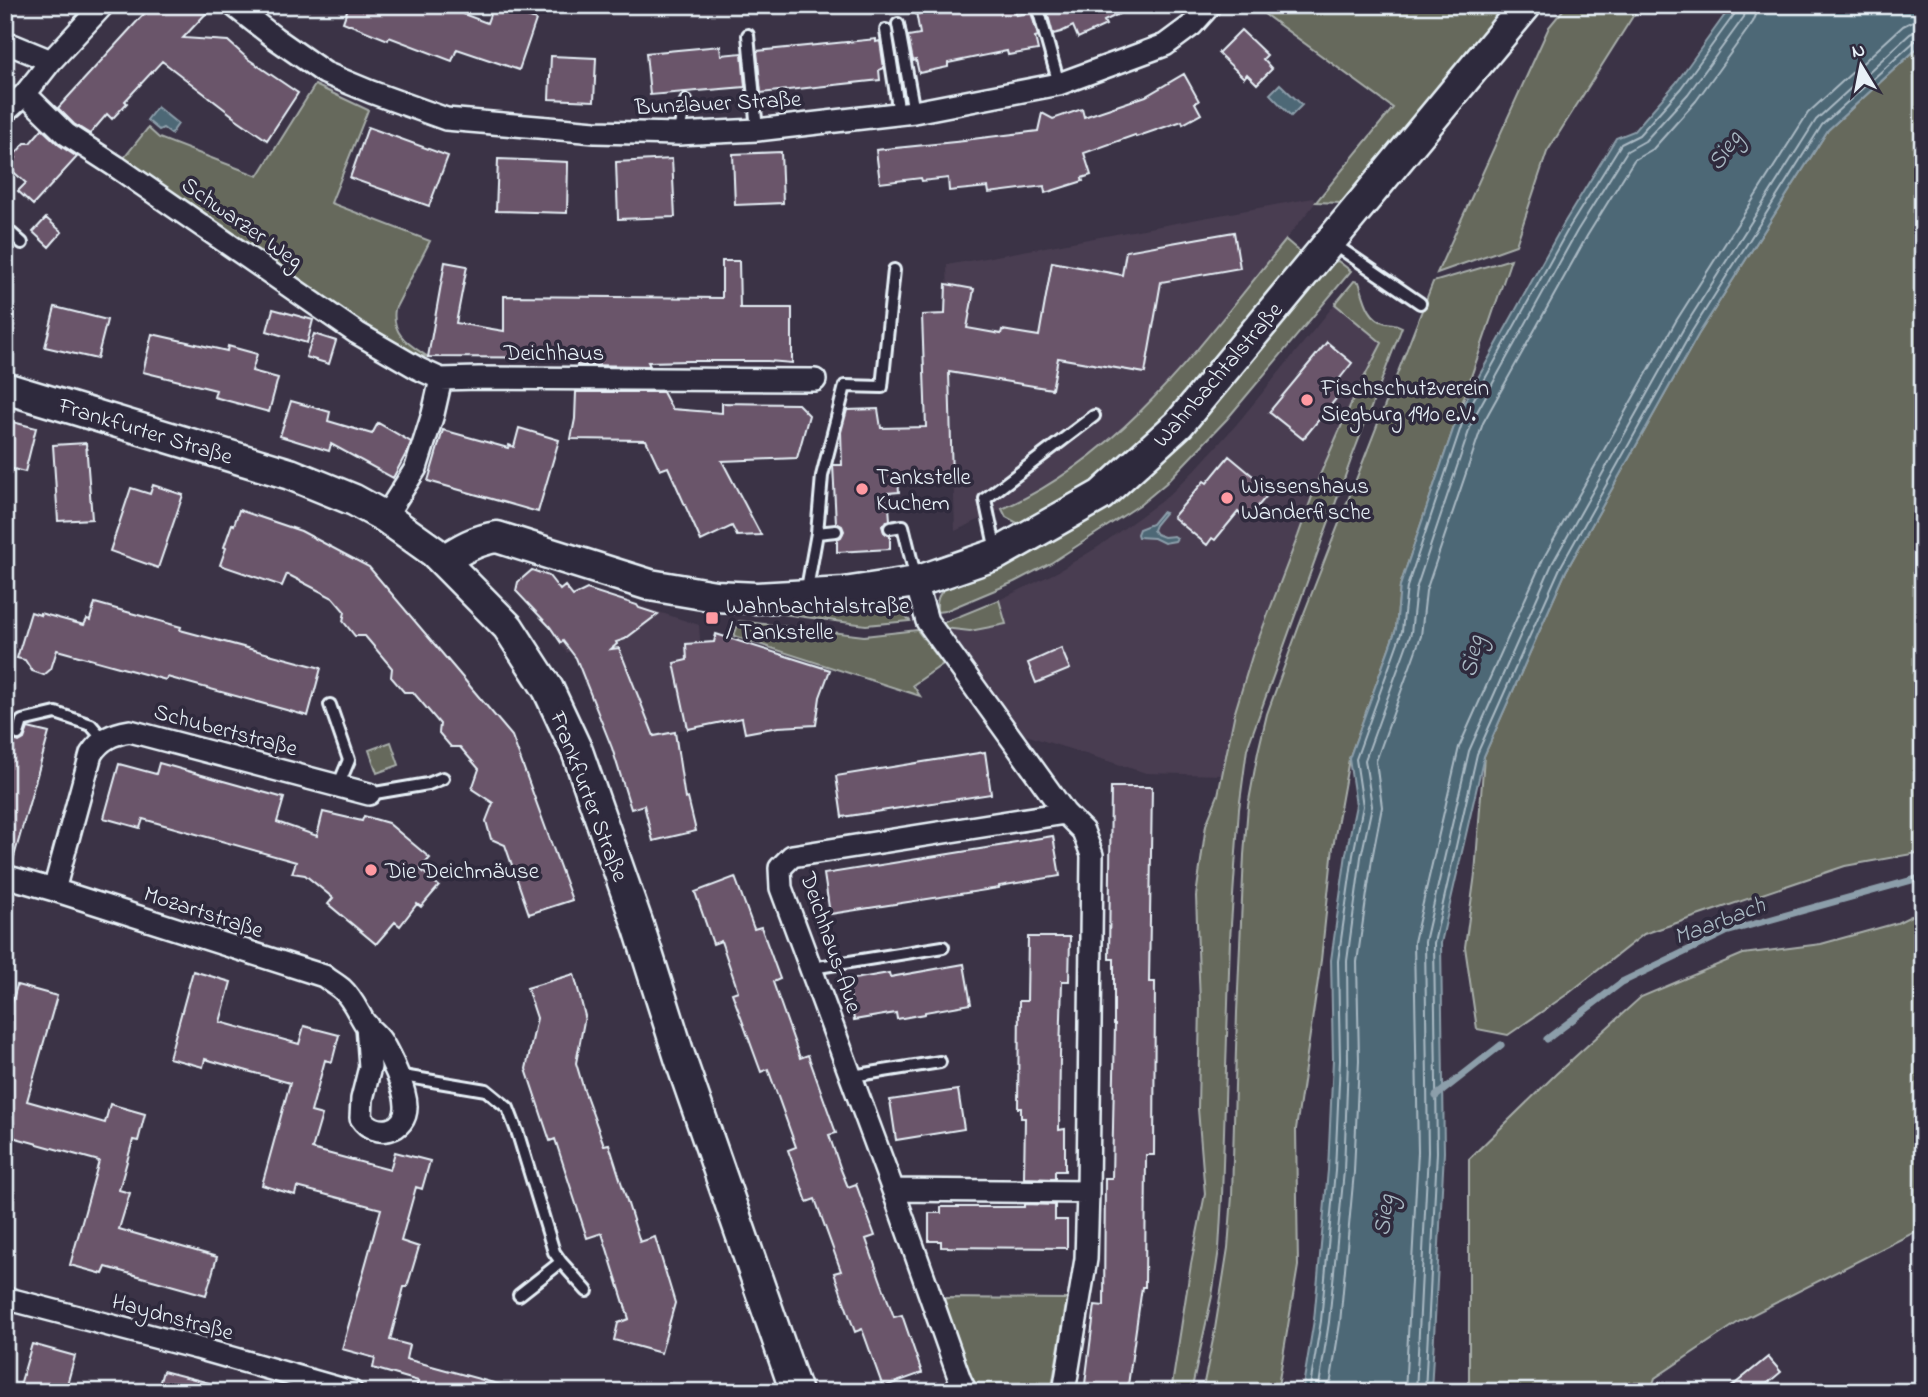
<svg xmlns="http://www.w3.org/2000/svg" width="1928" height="1397" font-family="'Indie Flower',sans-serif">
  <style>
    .built { fill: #493d51 }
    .green { fill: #66695b; stroke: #a7adaa; stroke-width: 2 }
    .water { fill: #4e6776; stroke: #8c9eaa; stroke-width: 2 }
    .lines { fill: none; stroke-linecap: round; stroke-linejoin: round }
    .shore { stroke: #aabac4; stroke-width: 2 }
    .stream { stroke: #8c9eaa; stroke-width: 7 }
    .building { fill: #6a556a; stroke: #e8f1f8; stroke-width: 2 }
    .lane-casing { stroke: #e8f1f8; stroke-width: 16 }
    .street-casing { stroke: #e8f1f8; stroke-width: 26 }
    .secondary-casing { stroke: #e8f1f8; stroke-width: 35 }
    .lane { stroke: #2f2a3d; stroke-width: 10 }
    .street { stroke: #2f2a3d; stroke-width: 21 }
    .secondary { stroke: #2f2a3d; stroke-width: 30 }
    .poi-dot { fill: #ff9aa2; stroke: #2f2a3d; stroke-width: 2.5 }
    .labels { text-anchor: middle; stroke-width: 7; stroke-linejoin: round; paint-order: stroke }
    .street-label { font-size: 23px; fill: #e8f1f8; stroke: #2f2a3d }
    .poi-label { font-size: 23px; fill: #e8f1f8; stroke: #2f2a3d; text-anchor: start }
    .water-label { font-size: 24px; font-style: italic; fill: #aabac4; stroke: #2f2a3d }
  </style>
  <rect width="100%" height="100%" fill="#3b3346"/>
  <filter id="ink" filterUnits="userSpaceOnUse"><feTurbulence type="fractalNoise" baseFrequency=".0143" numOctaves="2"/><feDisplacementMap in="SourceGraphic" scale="14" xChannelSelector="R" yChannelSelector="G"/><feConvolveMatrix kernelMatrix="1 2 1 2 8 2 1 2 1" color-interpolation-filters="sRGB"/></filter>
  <g filter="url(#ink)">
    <path class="built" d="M1313,198L1316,202L1173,378L1124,428L1072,469L1015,503L955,531L947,265Z
      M1335,304L1382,342L1354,397L1319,477L1298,536L1252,656L1235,712L1222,775L1146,773L1022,734L944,628L970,631L1006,624L999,600L1057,572L1098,547L1167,497L1194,471L1236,425Z
      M587,589L699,625L706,725L640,738L612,748L579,671L581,670L576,658L570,651L567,653L544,620Z"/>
    <path class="green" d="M1252,5H1513L1351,200L1341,203L1316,202L1393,108Z
      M1567,5H1640L1547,152L1516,245L1437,273L1549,27Z
      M1923,43V852L1845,866L1644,934L1569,993L1508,1035L1477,1029L1465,947L1475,874L1484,756L1566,571L1698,335L1828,130Z
      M315,85L368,110L331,203L430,241L395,309C391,335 409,344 428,357L415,355L383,345L120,163L148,128L159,138L258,176Z
      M1286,240L1300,252V264L1149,437L1090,485L1027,524H1019L1006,517L1002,509C1125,455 1204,340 1286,240Z
      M1511,259L1400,586L1396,629L1349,759L1333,847L1321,960L1296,1129L1298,1266L1277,1392H1202L1214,1335L1228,1248L1232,1196L1237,1012L1244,855L1248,806L1258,752L1267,714L1299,626L1433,282Z
      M1338,261L1351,271L1227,419L1166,483L1141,504L1051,563L1014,582L945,611L937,612C936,600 938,595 946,587L1093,514L1149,472L1189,433L1330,263Z
      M1354,281L1359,282C1364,296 1367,319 1386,323C1393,324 1395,323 1402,327L1352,457L1247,749L1239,809L1230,939L1222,1197L1219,1249L1212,1296L1191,1392H1171L1191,1264L1205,1194L1198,1109L1200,1003L1196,896L1206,825L1218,795L1235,712L1252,656L1298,536L1319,477L1354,397L1382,343L1335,304Z
      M885,600L896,604L910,621L866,625L767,612Z
      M999,600L1006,624L970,631L944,628L940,624Z
      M739,621L864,636L917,630L943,664L913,685L920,696L734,636Z
      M391,742L399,765L377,773L369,750Z
      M1923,910V1226L1917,1231L1740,1321L1655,1378L1650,1392H1469V1159L1556,1074L1641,997L1743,954L1821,944L1897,923Z
      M942,1298L1067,1299L1051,1392H982L980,1390L970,1375Z"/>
    <path class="water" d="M1732,5H1923V43L1828,130L1698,335L1566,571L1484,756L1441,943L1444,1152L1431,1392H1302L1314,1320L1328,1170L1333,1059L1331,960L1346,854L1356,805L1349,759L1396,629L1400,586L1459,412L1564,223L1616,138L1634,131L1676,83Z
      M1280,84L1302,105L1291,116L1270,94Z
      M157,107L178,124L171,134L163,128L159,130L147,120Z
      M1162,512L1165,513L1155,525L1153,530L1156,534L1164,537L1174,536L1177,538L1175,541L1164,543L1154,538L1138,537L1137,534L1139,529L1152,524Z"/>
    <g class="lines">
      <path class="shore" d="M1309,1392L1321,1321L1335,1171L1340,1060L1338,961L1353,855L1363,806L1356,759L1402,631L1407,587L1465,415L1570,226L1621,144L1639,135L1681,88L1736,12L1738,5
        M1318,1392L1329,1322L1344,1171L1348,1060L1347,961L1361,857L1372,806L1365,760L1411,633L1416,589L1473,419L1577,231L1627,151L1645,141L1688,94L1744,17L1746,5
        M1329,1392L1340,1323L1354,1172L1359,1060L1357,962L1372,859L1382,807L1376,761L1421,636L1426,591L1483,423L1587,236L1634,160L1653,149L1696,101L1753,22L1756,15L1757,5
        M1405,1392L1418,1152L1414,942L1459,747L1543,559L1676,321L1808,113L1903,26L1913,21L1923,19
        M1416,1392L1428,1152L1425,942L1469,751L1552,564L1685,326L1816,120L1910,34L1916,31L1923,30
        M1425,1392L1437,1152L1434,943L1477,754L1560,568L1692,331L1822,125L1915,41L1923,39"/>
      <path class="stream" d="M1547,1039L1622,982L1726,932L1923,877
        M1436,1096L1501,1045"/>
    </g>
    <path class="building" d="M152,5H214L183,38L228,41L248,59L298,93L267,140L232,116V115L162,61L125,101L127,103L112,119L107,114L90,134L74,124L58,108Z
      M349,5H440L487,23L493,6L536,20L519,70L457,49L452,61L389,37L388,40L343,22Z
      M961,5H1014L1016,15L1031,12L1038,36L1035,37L1038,50L1008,55L1007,51L977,57L948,63V67L919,73L916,60L913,61L908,36L920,34L916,12Z
      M1061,5H1138L1104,21L1106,25L1078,38L1073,26L1061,32L1053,34L1046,8Z
      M1241,30L1267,55L1263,59L1272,69L1257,84L1247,74L1244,78L1218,53Z
      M876,39V42L880,41L884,68L879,70L880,80L761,93L757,51Z
      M720,46L721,55L742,53L745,87L650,95L646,53Z
      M551,56L596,58L594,101L549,99Z
      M1184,74L1199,101L1195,103L1201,114L1183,124L1182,121L1136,137L1135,135L1084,153L1091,175L1082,178L1083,181L1045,193L1044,186L989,193L988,187L949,191L948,178L922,181L921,178L880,183L876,150L965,141L964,140L1038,131L1042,113L1053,119L1082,109L1084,117L1146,96Z
      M368,127L448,156L429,206L350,178Z
      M42,129L59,145L77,157L33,205L18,191L26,183L8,167L16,158L13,156L25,143H30Z
      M781,152L783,203L735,205L733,154Z
      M498,159L568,162L567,213L496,211Z
      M672,159L675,217L618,219L616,162Z
      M46,218L62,232L49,247L33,232Z
      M1234,232L1240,268L1161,282L1145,373L1058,358L1052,389L949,372L952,478L898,479L899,492L888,493L890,520L885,522L882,526L884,532L890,536V549L837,552V539L841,537L844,531L842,526L836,523L833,465H842L841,432L847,410L878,409L881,428L926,427L922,315L945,314L946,284L974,289L967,328L1001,334L1002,330L1039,336L1052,262L1122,275L1126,251Z
      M722,261H739L740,308H792V363L768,361H688L648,362L650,366L577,365V358L428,357L445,262L467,266L456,323L504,331V296L722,298Z
      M55,307L107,320L97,359L45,347Z
      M273,309L313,320L307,343L267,331Z
      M152,334L227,351L228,346L257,354L252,371L278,378L269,412L214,397L216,390L143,372Z
      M314,334L336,341L329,364L306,357Z
      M1327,342L1352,363L1337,382L1345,388L1303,439L1269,412Z
      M576,392H663L672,409L722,413V403L798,404L809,415L797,458L722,461L761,535L737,536L732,526L701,541L668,467L660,470L646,440L571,439L575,419Z
      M291,401L330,412L328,421L372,434L378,423L411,442L408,450L393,478L331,444L329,451L280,436Z
      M5,420L36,428L25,472L5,467Z
      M519,428L559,440L538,512L428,481L443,430L508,448L509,445L514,447Z
      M86,443L92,519L58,521L53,445Z
      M1229,456L1271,491L1247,519L1238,512L1215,540L1212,538L1207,545L1173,517L1204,481L1207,483Z
      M153,485L183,495L158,568L110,551L131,488L150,494Z
      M239,510L301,531L369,567L463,678L512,736L572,900L529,914L505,845L491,839L486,821L493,803L472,789L479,769L460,747H451L439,733L440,724L413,692H404L391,677L392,668L365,636H355L343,621L345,612L333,598L287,574L282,586L220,565L226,548L224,547L232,524L234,525Z
      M532,570L549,576L560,590L565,586L573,596L587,589L637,605L639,608L658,614L625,639L616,642L617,644L611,649L619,648L654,736L675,732L685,799L688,798L696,831L653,841L644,805L631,809L612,748L576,658L563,641L561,643L550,627L516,591L518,582Z
      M95,603L181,627L180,630L321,668L308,716L167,677L166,680L57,650L51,669L44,675L32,671L25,660L17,658L31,612L40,615V613L84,625L87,619L90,620Z
      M716,634L830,670L820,697L816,725L778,727L745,733L742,718L688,729L674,663L687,660L686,644L714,642Z
      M1061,648L1070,669L1036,683L1028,663Z
      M28,728L49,733L12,864L5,863V730L10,732L13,740L19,742L24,739Z
      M985,752L991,794L842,817L836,776Z
      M159,763L284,798L277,822L317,836L323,812L362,821L364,816L388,823L430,858L420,869L439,886L421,907L417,904L400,926L395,922L376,944L328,904L333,898L305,875L292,873L296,862L143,819L140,828L104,818L119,764L156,774Z
      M1111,787H1152L1149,982H1155L1154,1155H1146L1145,1287H1142L1127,1392H1084L1095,1305L1104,1306L1105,1178H1112L1115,1024H1114V959H1109Z
      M1053,836L1060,876L999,886V888L830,914L824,874L1011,844L1010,843Z
      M735,877L754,929L761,927L780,979L773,982L779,999L800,1058L808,1055L836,1133L829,1135L841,1170L848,1187L856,1184L875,1236L866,1239L880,1279L894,1317L902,1315L922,1373L883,1387L862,1329L855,1332L834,1273L841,1271L815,1199L807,1202L801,1185L788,1150L796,1147L768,1069L761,1072L732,993L738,991L721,941L713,944L695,892Z
      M1028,937H1070L1069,981H1062L1060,1055L1059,1130L1065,1129V1171H1055V1179L1024,1178L1025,1118H1021V1108H1018L1019,1001H1027Z
      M964,964L971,1004L925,1012V1014L897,1019L896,1013L854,1020L848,980L889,973L890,977Z
      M193,971L231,982L220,1022L299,1044L304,1026L339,1035L332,1062L325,1060L311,1112L322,1115L312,1149L390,1170L395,1152L430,1161L422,1189L416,1187L401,1241L419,1247L407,1287H404L390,1340L409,1345L406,1359L505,1386V1392H415L418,1381L373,1368L375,1358L342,1349L381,1209L297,1187L295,1195L262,1185L290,1083L205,1059L203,1067L169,1058Z
      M574,974L585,1016L576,1063L584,1090L604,1145L609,1144L640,1242L655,1237L675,1303L661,1353L614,1340L618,1323L629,1319L602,1233L587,1238L555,1139L550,1141L526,1069L537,1018L527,988Z
      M17,985L57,996L27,1101L105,1123L110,1104L145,1114L138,1141L133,1140L119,1190L130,1193L119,1229L217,1257L206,1295L106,1267L103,1274L70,1265L99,1161L5,1135V1029Z
      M958,1090L964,1129L896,1140L890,1100Z
      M1024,1204L1055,1205V1220H1067V1248L941,1247V1241H929V1213H941V1207H1024Z
      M32,1344L75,1356L65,1392H18Z
      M1768,1357L1781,1372L1757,1392H1725Z
      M163,1371L217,1385L216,1392H157Z"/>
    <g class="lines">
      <g class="lane-casing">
        <path id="lane" d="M1037,5L1059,84
          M898,24L914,112
          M886,30L899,114
          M748,35L757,130
          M678,134L686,101
          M5,228L22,243
          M1331,242L1420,303
          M890,528L903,526L916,579
          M817,533L822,476L845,386L882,387L894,270
          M996,551L985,499L1094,416
          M806,594L817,533L836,531
          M330,705L349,760L338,786
          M18,734L22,721L56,713L91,725L103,739
          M369,794L428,784L443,778
          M812,968L943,947
          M397,1075L486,1090L508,1108L518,1134L554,1252L561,1262L519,1295
          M852,1076L940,1062
          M561,1262L587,1291"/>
      </g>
      <g class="street-casing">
        <path id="street" d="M233,5L275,38L325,73L371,92L446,119L595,132L678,134L757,130L914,112L1059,84L1165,45L1192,25L1210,5
          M5,42L51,61
          M25,94L66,134L117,167L357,333L419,369L441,379L479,378L815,380
          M5,112L25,94L51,61L103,5
          M385,517L416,468L433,414L441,379
          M916,582L927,621L1065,813L1083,831L1092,855L1088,1192L893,1190L781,888L780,868L792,856L1065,813
          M5,876L54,890L324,976C330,981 336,984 342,989C353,999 358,1013 366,1025C370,1030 377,1035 381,1041C390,1056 406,1089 406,1106C407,1132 375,1139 361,1118L362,1099L370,1067L367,1025
          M54,890L91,754C101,739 112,734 130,731L369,794
          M893,1190L960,1380L966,1392
          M5,1298L197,1348L327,1385
          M328,1392L327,1385L352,1392
          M1064,1392L1086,1259L1088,1192"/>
      </g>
      <g class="secondary-casing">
        <path id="secondary" d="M5,388L290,474L354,500L385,517L434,552L508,627L548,689L577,751L639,928L680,1058L796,1392
          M444,560C461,549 476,540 497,537L650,585L715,596L757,598L844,593L916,582L997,554L1101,495L1179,424L1526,5"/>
      </g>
      <use href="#lane" class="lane"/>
      <use href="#street" class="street"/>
      <use href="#secondary" class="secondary"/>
    </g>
  </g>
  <g class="poi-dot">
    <circle cx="1307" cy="400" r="7"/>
    <circle cx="862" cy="489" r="7"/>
    <circle cx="1227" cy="498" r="7"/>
    <rect x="705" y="611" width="14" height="14" rx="3.5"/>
    <circle cx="371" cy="870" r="7"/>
  </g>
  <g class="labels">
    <g class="street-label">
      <text transform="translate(718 102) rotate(-3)" y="8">Bunzlauer Straße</text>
      <text transform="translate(243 222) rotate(35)" y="8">Schwarzer Weg</text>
      <text x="554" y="360">Deichhaus</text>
      <text transform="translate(1217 374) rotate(-49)" y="8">Wahnbachtalstraße</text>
      <text transform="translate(146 430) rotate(17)" y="8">Frankfurter Straße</text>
      <text transform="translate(226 729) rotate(15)" y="8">Schubertstraße</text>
      <text transform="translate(590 796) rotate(69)" y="8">Frankfurter Straße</text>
      <text transform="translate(204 911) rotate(18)" y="8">Mozartstraße</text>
      <text transform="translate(832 942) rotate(71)" y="8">Deichhaus-Aue</text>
      <text transform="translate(173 1316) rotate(15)" y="8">Haydnstraße</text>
    </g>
    <g class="poi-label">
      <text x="1321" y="395">Fischschutzverein<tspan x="1321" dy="26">Siegburg 1910 e.V.</tspan></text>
      <text x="876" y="484">Tankstelle<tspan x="876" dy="26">Kuchem</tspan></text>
      <text x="1241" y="493">Wissenshaus<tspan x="1241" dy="26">Wanderfische</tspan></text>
      <text x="726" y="613">Wahnbachtalstraße<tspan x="726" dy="26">/ Tankstelle</tspan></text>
      <text x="385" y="878">Die Deichmäuse</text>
    </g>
    <g class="water-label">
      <text transform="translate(1724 150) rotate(-56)" y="8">Sieg</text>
      <text transform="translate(1471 656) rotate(-79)" y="8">Sieg</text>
      <text transform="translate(1719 920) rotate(-21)" y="8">Maarbach</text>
      <text transform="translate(1383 1215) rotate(-83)" y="8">Sieg</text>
    </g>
  </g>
  <rect width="1928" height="1397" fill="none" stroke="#2f2a3d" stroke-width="28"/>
  <rect x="14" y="14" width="1900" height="1369" fill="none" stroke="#e8f1f8" stroke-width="2.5" filter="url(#ink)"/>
  <g transform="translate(1861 66) rotate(350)" stroke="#2f2a3d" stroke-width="5" paint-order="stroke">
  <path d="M0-5L12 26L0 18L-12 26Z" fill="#e8f1f8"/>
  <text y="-10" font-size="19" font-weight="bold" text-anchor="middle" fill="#e8f1f8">N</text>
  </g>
</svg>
